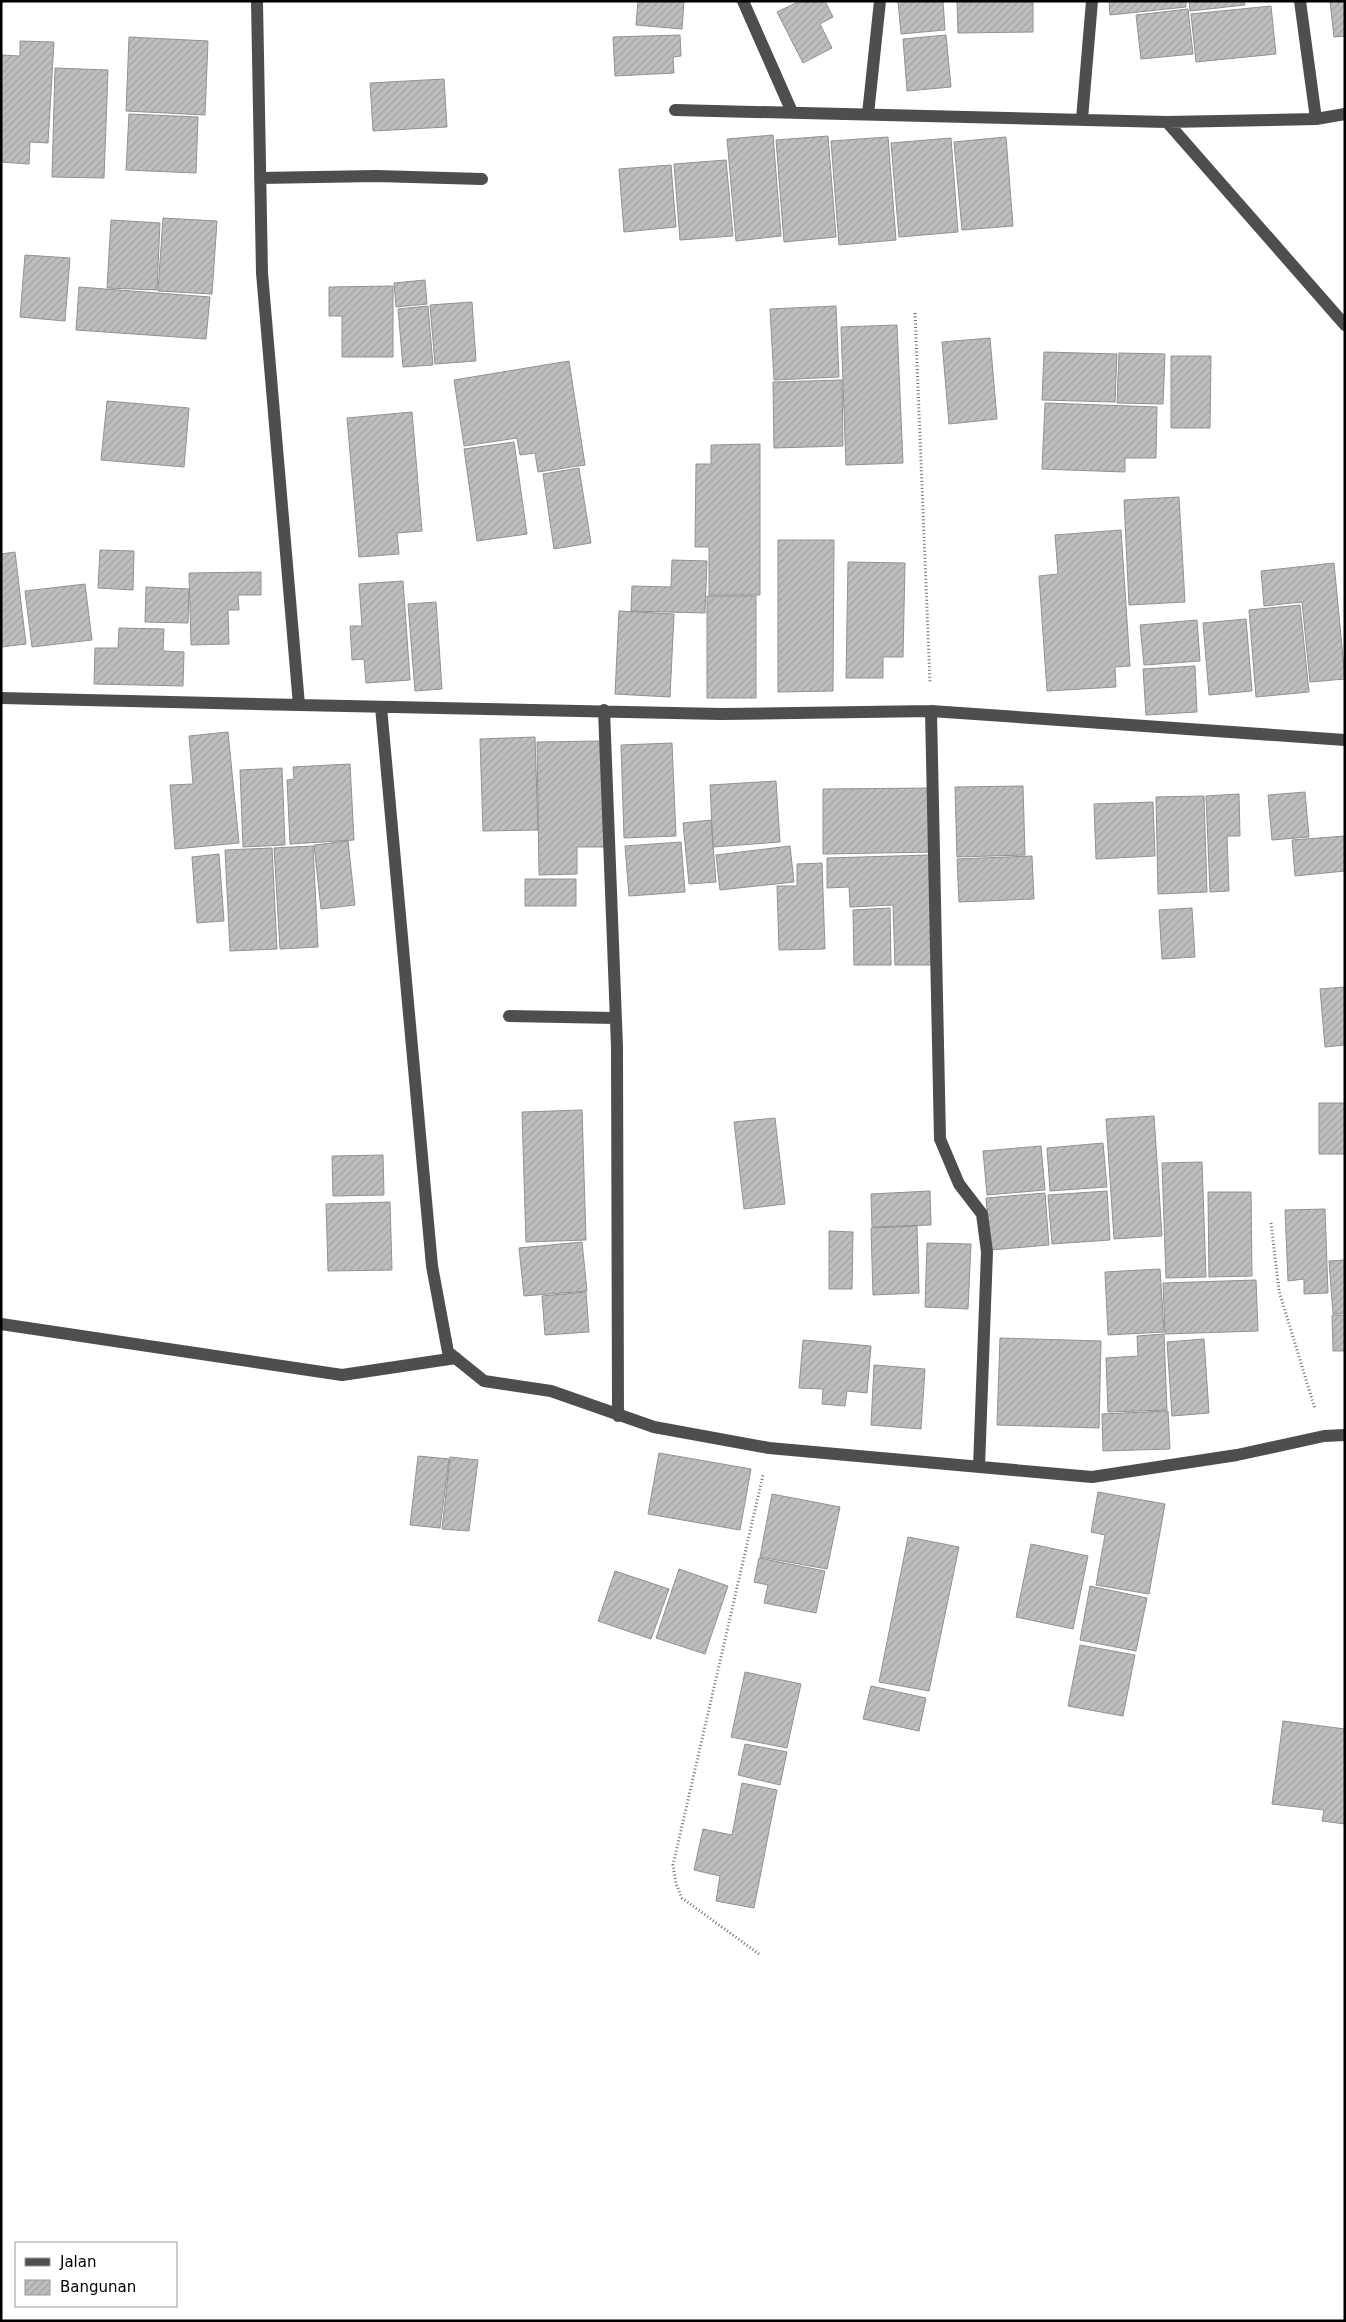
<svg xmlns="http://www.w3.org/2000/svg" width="1346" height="2322" font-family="'DejaVu Sans',sans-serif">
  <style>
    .building { fill: url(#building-hatch); stroke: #929292 }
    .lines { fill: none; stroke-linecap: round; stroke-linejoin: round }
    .path { stroke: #707070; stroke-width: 3; stroke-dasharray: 1 2.5; stroke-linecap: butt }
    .minor { stroke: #4e4e4e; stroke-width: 12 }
  </style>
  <defs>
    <pattern id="building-hatch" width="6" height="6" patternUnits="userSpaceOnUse" patternTransform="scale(1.25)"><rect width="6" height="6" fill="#bebebe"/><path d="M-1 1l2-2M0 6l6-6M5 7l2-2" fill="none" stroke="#a2a2a2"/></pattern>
  </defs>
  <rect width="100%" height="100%" fill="#fff"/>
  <path class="building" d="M638,1H684L682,29L636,25Z
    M800,1H825L833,17L820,24L832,48L803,63L777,12Z
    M898,1H943L945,30L901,34Z
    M957,1H1033V32L958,33Z
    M1109,1H1186V7L1110,15Z
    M1189,1H1244L1245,5L1190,11Z
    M1330,1H1345V36L1334,37Z
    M1271,6L1276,54L1196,62L1191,14Z
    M1188,9L1193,54L1141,59L1136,15Z
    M680,35L681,56L673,57L674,73L615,76L613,37Z
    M946,35L951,87L907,91L903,39Z
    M129,37L208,41L205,115L126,111Z
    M20,41L54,42L48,143L30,142L29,164L1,162V55L20,56Z
    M55,68L108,70L104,178L52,177Z
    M444,79L447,127L373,131L370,83Z
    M129,114L198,117L196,173L126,170Z
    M773,135L781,236L736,241L727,139Z
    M828,136L836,237L784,242L776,140Z
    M888,137L896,240L839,245L831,141Z
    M1006,137L1013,226L962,230L954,142Z
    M951,138L958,232L899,237L891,143Z
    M726,160L733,236L680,240L674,164Z
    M671,165L676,227L624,232L619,169Z
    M163,218L217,221L212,294L158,291Z
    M111,220L160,223L157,290L107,288Z
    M25,255L70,258L65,321L20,317Z
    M425,280L427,304L396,307L394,283Z
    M393,286V357H342V316H329V287Z
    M79,287L210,297L206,339L76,330Z
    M472,302L476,361L435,364L430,305Z
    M428,306L433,365L403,367L398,309Z
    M836,306L839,377L774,380L770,309Z
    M897,325L903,463L846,465L841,327Z
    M990,338L997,419L949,424L942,342Z
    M1044,352L1117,354L1115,402L1042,400Z
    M1119,353L1165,354L1163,404L1117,403Z
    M1171,356H1211L1210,428H1171Z
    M569,361L585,465L538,472L535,453L520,455L517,438L464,446L454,380Z
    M842,380L843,446L774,448L773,382Z
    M107,401L189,408L184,467L101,460Z
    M1045,403L1157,407L1156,458H1125V472L1042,469Z
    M412,412L422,531L397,533L399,554L359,557L347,418Z
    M514,442L527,534L477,541L464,449Z
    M760,444V595H709V547H695L696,464H711V445Z
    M579,468L591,543L554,549L543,474Z
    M1179,497L1185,602L1129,605L1124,500Z
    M1121,530L1130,666L1115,667L1116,687L1047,691L1039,576L1058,574L1055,535Z
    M778,540H834L833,691L778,692Z
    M100,550L134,551L133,590L98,588Z
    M15,552L26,644L1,647V554Z
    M672,560L707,561L705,613L631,611L632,586L671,587Z
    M848,562L905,563L903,657H883V678H846Z
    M1334,563L1345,679L1310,682L1302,602L1264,606L1261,571Z
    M261,572V595H238L239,610H228L229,644L191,645L189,573Z
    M403,581L410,680L366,683L364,659L352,660L350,626H362L359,584Z
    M85,584L92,640L32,647L25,591Z
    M146,587L189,589L188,623L145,622Z
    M707,596H756V698H707Z
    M436,602L442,689L415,691L408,604Z
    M1300,605L1309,692L1256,697L1249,610Z
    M619,611L674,614L670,697L615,694Z
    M1246,619L1252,691L1209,695L1203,623Z
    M1197,620L1200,661L1144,665L1140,625Z
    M119,628L164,629L163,651L184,652L183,686L94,684L95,648H118Z
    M1195,666L1197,712L1146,715L1143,669Z
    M228,732L239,843L175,849L170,785L193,784L189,736Z
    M535,737L538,830L483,831L480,739Z
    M603,741L604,847H577V874L539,875L537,742Z
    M672,743L676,836L624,838L621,745Z
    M350,764L354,840L290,844L287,780L294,779L293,767Z
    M282,768L285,845L243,847L240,770Z
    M776,781L780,842L713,847L710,785Z
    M1023,786L1025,855L957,857L955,787Z
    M932,788L933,852L823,854V789Z
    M1305,792L1309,837L1272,840L1268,795Z
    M1239,794L1240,836H1227L1229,891L1210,892L1206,796Z
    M1204,796L1207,892L1158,894L1156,797Z
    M1153,802L1155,856L1096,859L1094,804Z
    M711,820L716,882L689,884L683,823Z
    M1345,836V871L1295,876L1292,840Z
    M348,841L355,905L321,909L314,845Z
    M681,842L685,892L629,896L625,846Z
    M313,846L318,947L280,949L274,848Z
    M790,846L794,882L720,890L716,855Z
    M272,848L277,949L230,951L225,850Z
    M219,854L224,921L197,923L192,857Z
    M930,855L933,965H895L893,905L850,907L849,887L827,888V858Z
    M1032,856L1034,899L959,902L957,859Z
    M822,863L825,949L779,950L777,886H797V864Z
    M525,879H576V906H525Z
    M890,908L891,965H854L853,910Z
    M1192,908L1195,957L1162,959L1159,910Z
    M1345,987V1045L1325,1047L1320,989Z
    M1319,1103H1345V1154H1319Z
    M582,1110L586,1240L526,1242L522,1112Z
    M1154,1116L1162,1236L1114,1239L1106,1119Z
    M775,1118L785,1204L744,1209L734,1122Z
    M1103,1143L1107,1187L1050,1191L1047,1148Z
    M1041,1146L1045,1190L987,1195L983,1151Z
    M383,1155L384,1195L333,1196L332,1156Z
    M1202,1162L1206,1277L1166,1278L1162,1163Z
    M930,1191L931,1225L872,1227L871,1194Z
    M1107,1191L1110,1240L1052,1244L1048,1195Z
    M1208,1192H1251L1252,1276L1209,1277Z
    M1045,1193L1049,1245L990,1250L986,1198Z
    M390,1202L392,1270L328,1271L326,1204Z
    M1325,1209L1328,1293L1304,1294V1279L1288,1281L1285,1210Z
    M917,1226L919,1293L873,1295L871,1228Z
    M829,1231L853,1232L852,1289H829Z
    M582,1242L587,1291L524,1296L519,1248Z
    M927,1243L971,1244L968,1309L925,1307Z
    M1345,1260V1313L1333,1314L1329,1261Z
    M1160,1269L1164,1332L1108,1335L1105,1272Z
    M1256,1280L1258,1331L1165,1334L1163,1283Z
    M586,1292L589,1332L545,1335L542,1296Z
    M1332,1315H1345V1351H1333Z
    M1164,1334L1167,1410L1108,1412L1106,1358L1138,1356L1137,1336Z
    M1000,1338L1101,1341L1099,1428L997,1425Z
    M1204,1339L1209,1413L1172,1416L1167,1342Z
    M803,1340L871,1346L867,1393L847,1391L845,1406L822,1404L823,1389L799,1388Z
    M874,1365L925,1369L921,1429L871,1425Z
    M1168,1411L1170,1449L1103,1451L1102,1414Z
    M659,1453L751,1469L740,1530L648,1514Z
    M418,1456L449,1459L440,1528L410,1525Z
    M450,1457L478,1460L469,1531L442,1529Z
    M1098,1492L1165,1504L1149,1594L1096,1585L1105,1535L1091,1532Z
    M772,1494L840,1507L827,1569L760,1557Z
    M908,1537L959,1547L929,1691L879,1682Z
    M1031,1544L1088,1556L1073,1629L1016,1617Z
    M759,1558L825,1571L816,1613L764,1603L768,1585L754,1582Z
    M679,1569L728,1586L705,1654L656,1638Z
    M615,1571L669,1589L651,1639L598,1621Z
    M1090,1586L1147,1598L1136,1651L1080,1640Z
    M1080,1645L1135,1655L1123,1716L1068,1706Z
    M745,1672L801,1684L787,1748L731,1737Z
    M871,1686L926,1698L919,1731L863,1719Z
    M1283,1721L1345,1729V1824L1322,1821L1324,1810L1272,1804Z
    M745,1744L787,1752L780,1785L738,1775Z
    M742,1783L777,1790L754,1908L716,1901L720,1876L694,1870L703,1829L732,1835Z"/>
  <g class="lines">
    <path class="path" d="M915,313L930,683
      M1271,1223L1279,1291L1315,1409
      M759,1954L682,1898L676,1884L673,1865L763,1475"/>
    <path class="minor" d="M257,1L262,273L299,705L721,714L931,711L1345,740
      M743,1L792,112
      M1300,1L1316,119
      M675,110L1167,122L1316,119L1345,114
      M868,114L880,1
      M1082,119L1092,1
      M1167,122L1345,325
      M260,178L376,176L482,179
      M1,698L299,705
      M381,707L432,1266L448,1352L484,1381L551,1391L654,1427L769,1448L1092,1477L1237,1455L1324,1436L1345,1435
      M604,710L617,1047L618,1416
      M931,711L940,1139L959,1184L982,1214L987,1252L979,1467
      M509,1016L615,1018
      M1,1324L342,1375L456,1358"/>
  </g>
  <rect width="1346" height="2322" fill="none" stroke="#000000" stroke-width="5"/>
  <rect x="15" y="2242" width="162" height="65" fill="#ffffff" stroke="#999999"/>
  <rect x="25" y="2258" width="25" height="8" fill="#4e4e4e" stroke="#999999"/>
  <text x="60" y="2267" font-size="15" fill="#000000">Jalan</text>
  <rect x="25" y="2280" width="25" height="15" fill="url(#building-hatch)" stroke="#999999"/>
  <text x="60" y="2292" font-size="15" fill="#000000">Bangunan</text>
</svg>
